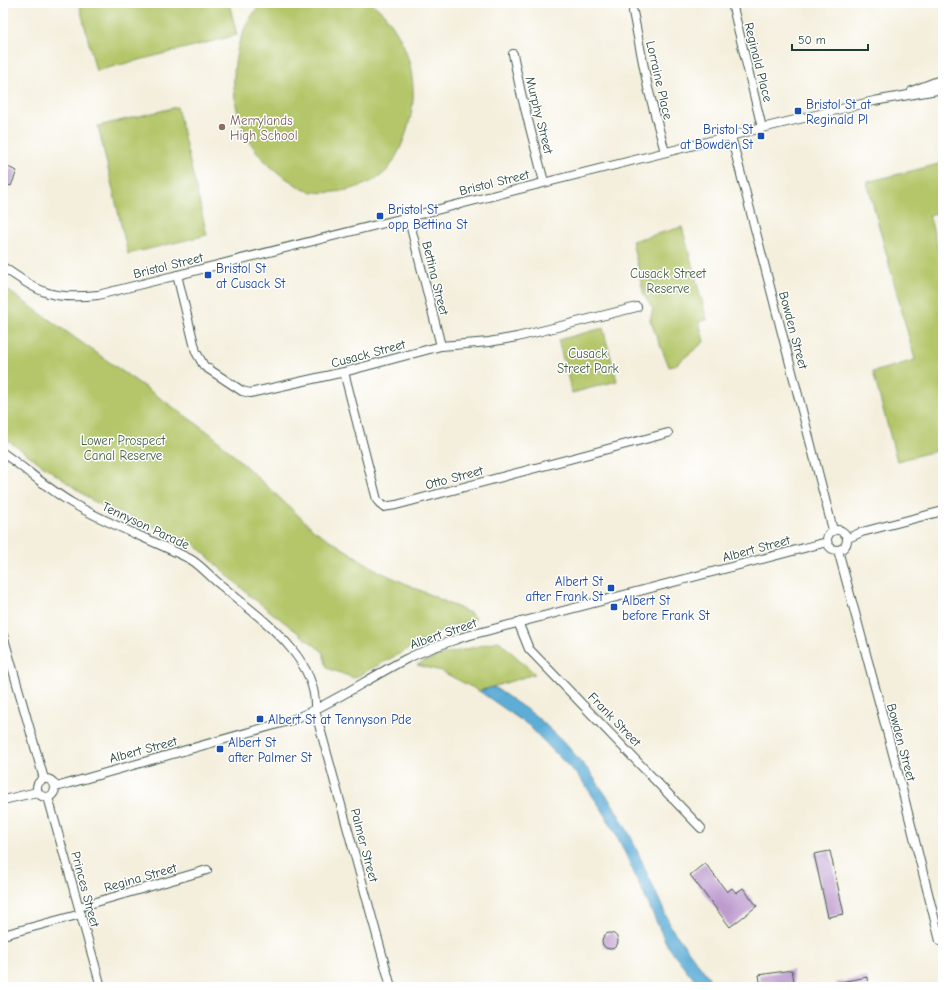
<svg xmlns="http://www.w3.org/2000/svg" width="946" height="990" font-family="'Comic Neue',sans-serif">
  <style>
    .green { fill: #b4c669; stroke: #6a824e }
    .water { fill: #5dadd7; stroke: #3e7586 }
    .building { fill: #bd9bcf }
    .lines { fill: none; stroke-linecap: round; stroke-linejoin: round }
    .minor-casing { stroke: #3f584d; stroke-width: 10 }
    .minor { stroke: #fff; stroke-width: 8 }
    .transit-dot { fill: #1a4fb4; stroke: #fff; stroke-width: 1.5 }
    .education-dot { fill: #8d6e63; stroke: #fff; stroke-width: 1.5 }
    .labels { text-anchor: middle; stroke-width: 3; stroke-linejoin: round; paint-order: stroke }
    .street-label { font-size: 13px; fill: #1f3d34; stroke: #fff }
    .transit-label { font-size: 13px; fill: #164399; stroke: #fff; text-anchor: start }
    .education-label { font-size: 13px; fill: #785e54; stroke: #fff; text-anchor: start }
    .park-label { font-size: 13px; fill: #445f41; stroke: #fff }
  </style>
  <rect width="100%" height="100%" fill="#fff"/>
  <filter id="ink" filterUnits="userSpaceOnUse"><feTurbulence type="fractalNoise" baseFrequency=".025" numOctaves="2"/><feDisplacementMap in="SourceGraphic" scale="8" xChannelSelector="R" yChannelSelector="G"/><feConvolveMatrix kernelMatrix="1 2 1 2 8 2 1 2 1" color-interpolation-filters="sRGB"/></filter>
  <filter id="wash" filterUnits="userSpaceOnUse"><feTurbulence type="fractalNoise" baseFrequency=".012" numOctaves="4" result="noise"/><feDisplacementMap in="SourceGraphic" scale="16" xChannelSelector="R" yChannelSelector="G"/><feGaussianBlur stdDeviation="0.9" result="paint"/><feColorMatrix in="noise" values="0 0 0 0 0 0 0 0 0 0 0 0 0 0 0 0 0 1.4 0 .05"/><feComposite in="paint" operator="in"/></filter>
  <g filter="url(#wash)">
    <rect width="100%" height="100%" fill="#f4efdd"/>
    <path class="green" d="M79,3H229L237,35L96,71Z
      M262,3H372C377,8 383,12 387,18C408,43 418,83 411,115C407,134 400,152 389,168C375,187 328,198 305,190C299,188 293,182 287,179C250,155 232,119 234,74C235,48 244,22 262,3Z
      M177,107L207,235L128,254L98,126Z
      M943,163V211L929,215L943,266V449L897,461L873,372L915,360L867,182Z
      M682,227L707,320L699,321L704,342L674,366L669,367L650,320L653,309L644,295L632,241Z
      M3,287L211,434L314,530L380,572L470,613L476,619L451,626L354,678L327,668L323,652L249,595L194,544L93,501L3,437Z
      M603,328L617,381L572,393L558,340Z
      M499,641L535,674L479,691L441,671L417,665L438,656Z"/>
    <path class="water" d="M494,687L536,716L563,741L589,771L613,805L631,837L672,929L716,987H700L667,945L620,842L603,811L580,778L528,725L479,691Z"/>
    <g id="blocks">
      <path class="building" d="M3,165L17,171L11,186L3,183Z
        M830,851L844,914L828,917L814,854Z
        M705,863L727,892L732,888L736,893L743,888L757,906L730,927L690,875Z
        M602 941a8 8 0 1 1 16 0a8 8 0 1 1-16 0Z
        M792,970L795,987H783V984L761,987L759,975Z
        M867,977L868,987H837L836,983Z"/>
    </g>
  </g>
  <g filter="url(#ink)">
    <use href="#blocks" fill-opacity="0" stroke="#3f584d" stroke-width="1"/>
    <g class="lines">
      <g class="minor-casing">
        <path id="minor" d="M732,3L762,128
          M633,12L648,88L665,152
          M513,54L521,93L544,182
          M912,91L943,79
          M731,136L833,530
          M408,216L441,346
          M3,267C41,293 51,300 98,295L762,128L874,101L943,89
          M177,275L196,352L204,366L242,391L250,393L344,372L441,346L489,342L517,337L637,307
          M344,372L377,500L383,507L396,505L668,433
          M3,453C26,469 48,489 72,503C109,525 151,539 190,559C201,565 211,578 222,586C258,617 318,656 315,710L391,987
          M827 540a10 10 0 1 1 20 0a10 10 0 1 1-20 0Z
          M848,538L862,532L943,511
          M838,550L896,765L940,941H943
          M518,622L529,649L701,828
          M3,635L44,779
          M37 788a9 9 0 1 1 18 0a9 9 0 1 1-18 0Z
          M56,787L292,720C332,704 367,679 406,659C424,650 443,644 463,637L827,542
          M48,797L101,987
          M3,800L37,792
          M79,907L207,870
          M3,935L81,914"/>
      </g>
      <use href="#minor" class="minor"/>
    </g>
  </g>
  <g class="transit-dot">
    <rect x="794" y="107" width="8" height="8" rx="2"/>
    <rect x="757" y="132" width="8" height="8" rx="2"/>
    <rect x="376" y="212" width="8" height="8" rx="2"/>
    <rect x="204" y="271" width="8" height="8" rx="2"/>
    <rect x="607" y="584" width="8" height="8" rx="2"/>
    <rect x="610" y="603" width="8" height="8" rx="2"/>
    <rect x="256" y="715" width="8" height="8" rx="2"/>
    <rect x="216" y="745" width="8" height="8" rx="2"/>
  </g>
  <circle class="education-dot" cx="222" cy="127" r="4"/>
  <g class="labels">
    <g class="street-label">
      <text transform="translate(759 62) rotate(76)" y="5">Reginald Place</text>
      <text transform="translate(660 80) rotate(77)" y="5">Lorraine Place</text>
      <text transform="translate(540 115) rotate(76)" y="5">Murphy Street</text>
      <text transform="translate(494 182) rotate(-14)" y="5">Bristol Street</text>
      <text transform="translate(168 265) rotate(-14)" y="5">Bristol Street</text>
      <text transform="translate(436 278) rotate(76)" y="5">Bettina Street</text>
      <text transform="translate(794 330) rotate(75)" y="5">Bowden Street</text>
      <text transform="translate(368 353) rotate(-15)" y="5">Cusack Street</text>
      <text transform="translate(454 477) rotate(-15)" y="5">Otto Street</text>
      <text transform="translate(146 525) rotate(25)" y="5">Tennyson Parade</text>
      <text transform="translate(756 548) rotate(-15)" y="5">Albert Street</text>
      <text transform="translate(443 633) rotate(-19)" y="5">Albert Street</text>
      <text transform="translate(615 719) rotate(46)" y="5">Frank Street</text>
      <text transform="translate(902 742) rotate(75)" y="5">Bowden Street</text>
      <text transform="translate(143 749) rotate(-15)" y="5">Albert Street</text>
      <text transform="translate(365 845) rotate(75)" y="5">Palmer Street</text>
      <text transform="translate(140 877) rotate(-16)" y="5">Regina Street</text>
      <text transform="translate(86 889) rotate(75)" y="5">Princes Street</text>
    </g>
    <g class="transit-label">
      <text x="806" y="109">Bristol St at<tspan x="806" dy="15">Reginald Pl</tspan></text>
      <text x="753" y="134" text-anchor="end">Bristol St<tspan x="753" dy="15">at Bowden St</tspan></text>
      <text x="388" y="214">Bristol St<tspan x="388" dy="15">opp Bettina St</tspan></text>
      <text x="216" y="273">Bristol St<tspan x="216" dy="15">at Cusack St</tspan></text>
      <text x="603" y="586" text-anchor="end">Albert St<tspan x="603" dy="15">after Frank St</tspan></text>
      <text x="622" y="605">Albert St<tspan x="622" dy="15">before Frank St</tspan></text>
      <text x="268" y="724">Albert St at Tennyson Pde</text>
      <text x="228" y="747">Albert St<tspan x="228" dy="15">after Palmer St</tspan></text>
    </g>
    <g class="education-label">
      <text x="230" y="125">Merrylands<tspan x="230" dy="15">High School</tspan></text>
    </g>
    <g class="park-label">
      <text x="668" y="278">Cusack Street<tspan x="668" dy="15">Reserve</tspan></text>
      <text x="588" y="358">Cusack<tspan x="588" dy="15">Street Park</tspan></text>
      <text x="123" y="445">Lower Prospect<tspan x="123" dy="15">Canal Reserve</tspan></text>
    </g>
  </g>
  <rect width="946" height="990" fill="none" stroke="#fff" stroke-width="16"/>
  <path d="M792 44v6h76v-6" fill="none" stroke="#1f3d34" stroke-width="2"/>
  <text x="798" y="44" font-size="12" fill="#1f3d34" stroke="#ffffff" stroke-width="3" paint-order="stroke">50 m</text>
</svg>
